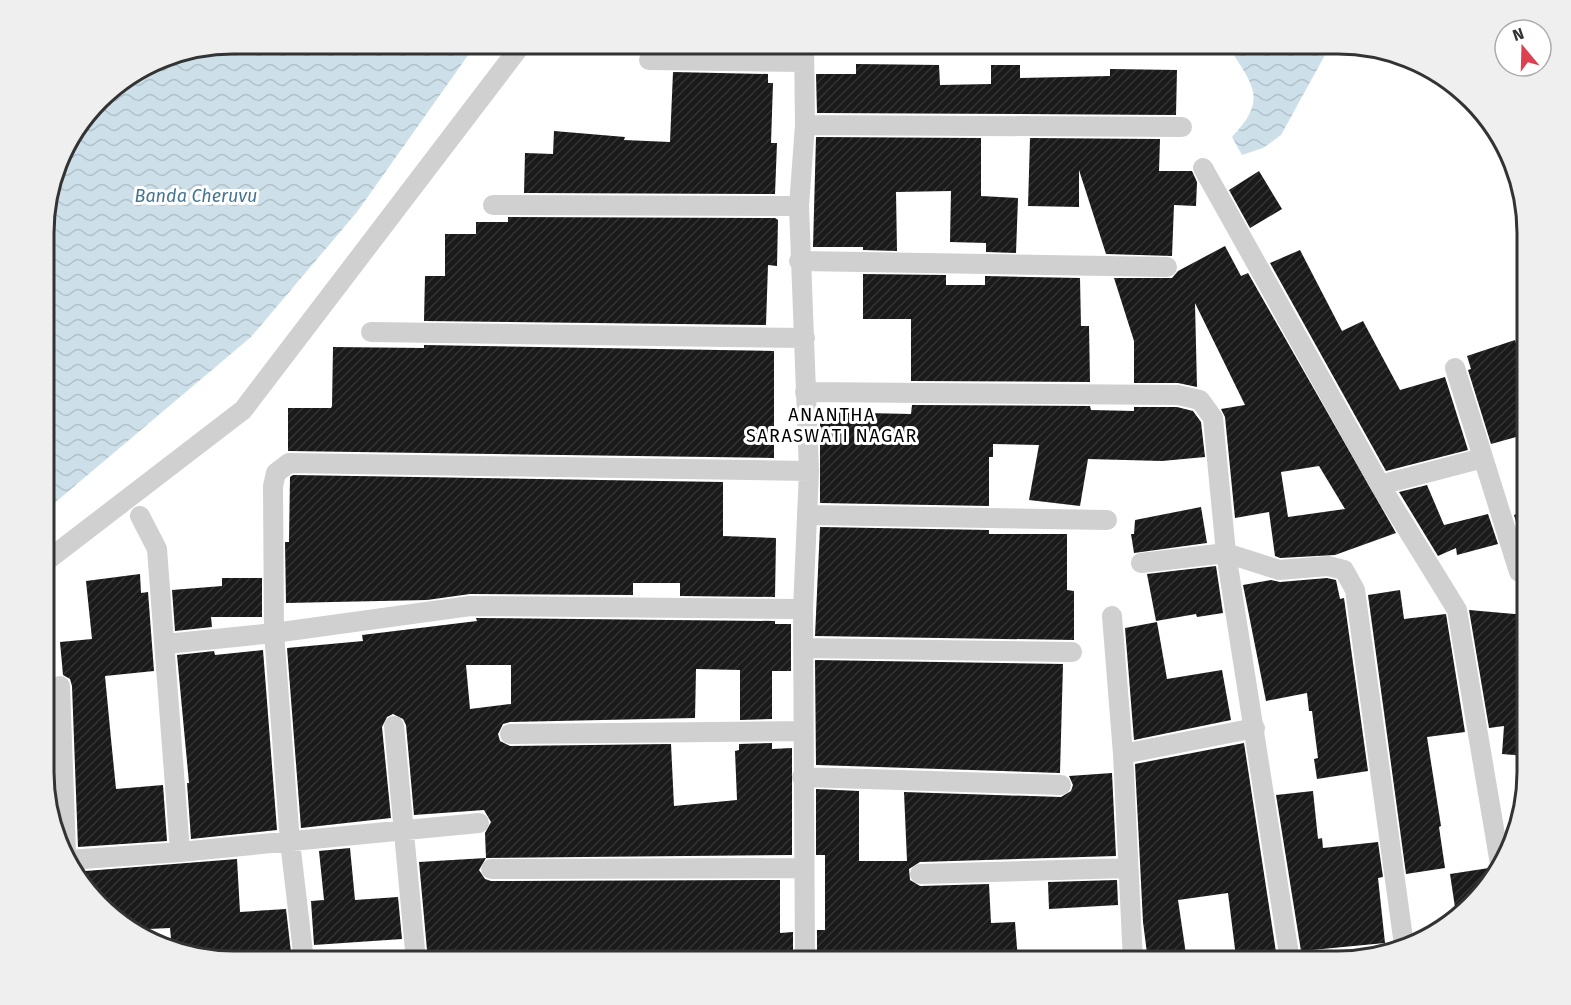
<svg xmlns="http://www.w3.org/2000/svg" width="1571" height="1005" font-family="'Fira Sans',sans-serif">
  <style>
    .water { fill: url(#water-waves) }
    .building { fill: url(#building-hatch); fill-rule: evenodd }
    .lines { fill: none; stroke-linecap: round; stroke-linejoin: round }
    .street { stroke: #d0d0d0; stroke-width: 20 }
    .labels { text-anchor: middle; stroke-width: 6; stroke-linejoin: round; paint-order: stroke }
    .water-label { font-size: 18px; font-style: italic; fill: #437592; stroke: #fff }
    .neighbourhood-label { font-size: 18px; letter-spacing: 1.5px; fill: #000; stroke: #fff }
    .rim { fill: none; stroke: #333; stroke-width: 3 }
  </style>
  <defs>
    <pattern id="water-waves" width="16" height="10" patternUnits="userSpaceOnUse" patternTransform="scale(1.5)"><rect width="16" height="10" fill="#cde0ea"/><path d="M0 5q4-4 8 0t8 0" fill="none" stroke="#b0c1c9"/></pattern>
    <pattern id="building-hatch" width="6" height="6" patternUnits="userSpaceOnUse" patternTransform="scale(1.5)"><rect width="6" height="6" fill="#1a1a1a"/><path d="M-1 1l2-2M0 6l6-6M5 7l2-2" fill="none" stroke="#333"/></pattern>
  </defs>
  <rect width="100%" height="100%" fill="#fff"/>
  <path class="water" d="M233,44H476L357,212L251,337L45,511V209L63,149L108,91L161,58Z
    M1227,44H1331L1281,135L1263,148L1242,155L1232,137C1270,97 1251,84 1227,44Z"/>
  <path class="building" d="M673,44H769V50L673,48Z
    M856,64L939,65L940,85L991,84V65H1020V78L1110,76V69L1177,70L1176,115L817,113L816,74H856Z
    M673,72L768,74V83H773L771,143H777L775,194L524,193L525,153L553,154L554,131L625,137L624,140L670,142Z
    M816,137L981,138V196L1018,198L1016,253L986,252V243L950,242L951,191L896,192L897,251L863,250V247H813Z
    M1030,138L1160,139L1159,171H1192L1197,182L1196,206L1174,205L1172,256L1106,254L1079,170V207L1028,206Z
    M1259,171L1282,209L1250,228L1229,190Z
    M508,217L775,218L778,220L777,266L768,265L766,325L424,321L425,276H445V234H476V222H508Z
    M1225,246L1241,276L1248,273L1396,533L1335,555L1280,558L1275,556L1269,512L1235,518L1225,417L1221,409L1245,405L1195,303L1197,387L1178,383H1134V341L1114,278H1172L1178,271ZM1319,466L1345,509L1288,517L1281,472Z
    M1300,250L1342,331L1363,321L1400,390L1445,377L1468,450L1386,471L1270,263Z
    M863,274L946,275V285H985V276L1080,278L1081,326H1089L1090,382L911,381V319H863Z
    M1515,340L1527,378V434L1491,444L1468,370L1471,369L1467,356Z
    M424,345L774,351V458L288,451V408H331L332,406L333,347L424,348Z
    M912,405L1090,406L1091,410L1134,411V407H1177L1193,411L1201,422L1205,457L1162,461L1088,459L1080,506L1029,500L1039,445L993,444V457H989V506L820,503V412L911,414Z
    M293,475L723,482V536L776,538L775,597L680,596V583H633V595L470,594L427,600L286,603L285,542H289L290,477Z
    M1427,485L1444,525L1488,514L1498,544L1457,555L1456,548L1438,556L1399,492Z
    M1201,507L1207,543L1134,553L1131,534H1134L1135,520Z
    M1527,510V536L1521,538L1514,515Z
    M820,527L989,530V534H1067V590L1074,591V640L815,636Z
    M1216,566L1223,613L1197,617L1196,614L1156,621L1147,574Z
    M140,574L141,593L148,592L154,671L105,676L111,739L116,789L163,785L167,841L78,847L72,686L70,679L63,675L60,642L92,639L86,581Z
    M222,578H262V617H211L212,627L175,631L172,590L222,586Z
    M1327,578L1336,580L1340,599L1344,598L1368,771L1317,779L1314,759L1318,758L1312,711H1309L1307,693L1266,701L1243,585L1271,580L1280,582Z
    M1400,590L1404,619L1446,614L1465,732L1427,737L1441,826L1439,827L1445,868L1406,874L1368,595Z
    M1469,610L1527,615V756L1502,754L1504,726L1489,728Z
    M476,618L775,621V624H791V671H772V719L740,720V670L696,669L695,718L510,722L503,724L498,734L500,741L510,746L671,744L674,806L737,800L735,751L739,750V744L772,743V749L792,748V855L486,858L485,833L491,822L484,810L414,815L406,725L403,719L393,714L387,717L382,727L391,818L301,828L287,648L363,641L362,635L477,621ZM466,665H511V704L470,709Z
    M1157,622L1167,679L1222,670L1231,720L1134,740L1125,628Z
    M263,650L277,830L191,839L187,783H189L177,655L214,651L215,655Z
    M815,660L1063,664L1060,773L816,765Z
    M45,743H50L53,816L45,796Z
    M1244,743L1276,952L1236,957L1228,893L1178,900L1187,961H1148L1143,922L1135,764Z
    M1112,773L1116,856L920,862L909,869L910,880L920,886L989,884L991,923L1015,922L1018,961H817V930H825V855H816V789L859,791V861H907L904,792L1061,797L1071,791L1073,785L1069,776Z
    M1313,791L1318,839L1322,838L1323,848L1378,842L1383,877L1378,878L1385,943L1301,951L1276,795Z
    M350,848L355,900L398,897L402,939L314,945L311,901L324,900L319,851Z
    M486,858L479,870L485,879L491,881L780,880V933L793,932V961H428L419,862Z
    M237,859L240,912L286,909L292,961L233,962L184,955L172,949L170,928L128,930L75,877L73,872Z
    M1489,868L1496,877L1456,914L1450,874Z
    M1117,880L1118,905L1049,909L1048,882Z"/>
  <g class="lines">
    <path class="street" d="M804,44L805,125L799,206L809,471L803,609L805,961
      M649,60L804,62
      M805,125L1182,127
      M1203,168L1380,485L1457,610L1500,864
      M493,205L799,206
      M799,261L1167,267
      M371,332L805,338
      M1455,368L1519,572
      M805,392L1178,395L1200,400L1213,418L1226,553L1290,961
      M1380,485L1483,458
      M809,515L1107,520
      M140,516L157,549L180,852
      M45,562L243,410L522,44
      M1141,563L1226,553L1279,570L1328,566L1344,570L1355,590L1404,945
      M1112,616L1123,754L1133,961
      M166,644L274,633L470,606L803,609
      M803,648L1072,652
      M60,686L66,853
      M394,726L416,961
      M510,734L802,731
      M1123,754L1255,728
      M802,777L1061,785
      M69,860L180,852L479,823
      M491,869L803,868
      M920,874L1128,868
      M304,961L290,842L274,633L273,486L276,473L289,463L809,471"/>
  </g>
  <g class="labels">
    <g class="water-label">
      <text x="196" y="202">Banda Cheruvu</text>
    </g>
    <g class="neighbourhood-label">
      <text x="832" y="421">ANANTHA<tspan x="832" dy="21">SARASWATI NAGAR</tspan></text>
    </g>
  </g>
  <path d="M0 0H1571V1005H0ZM233 54H1338A179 179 0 0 1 1517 233V772A179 179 0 0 1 1338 951H233A179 179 0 0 1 54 772V233A179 179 0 0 1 233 54Z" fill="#efefef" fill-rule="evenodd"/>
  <path class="rim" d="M233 54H1338A179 179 0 0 1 1517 233V772A179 179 0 0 1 1338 951H233A179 179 0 0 1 54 772V233A179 179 0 0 1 233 54Z"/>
  <g transform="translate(1523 48) rotate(341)"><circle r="28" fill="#ffffff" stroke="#adadad" stroke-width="1.5"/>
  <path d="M0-4.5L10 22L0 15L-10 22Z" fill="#dd4150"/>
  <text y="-9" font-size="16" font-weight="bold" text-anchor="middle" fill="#333333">N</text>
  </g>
</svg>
